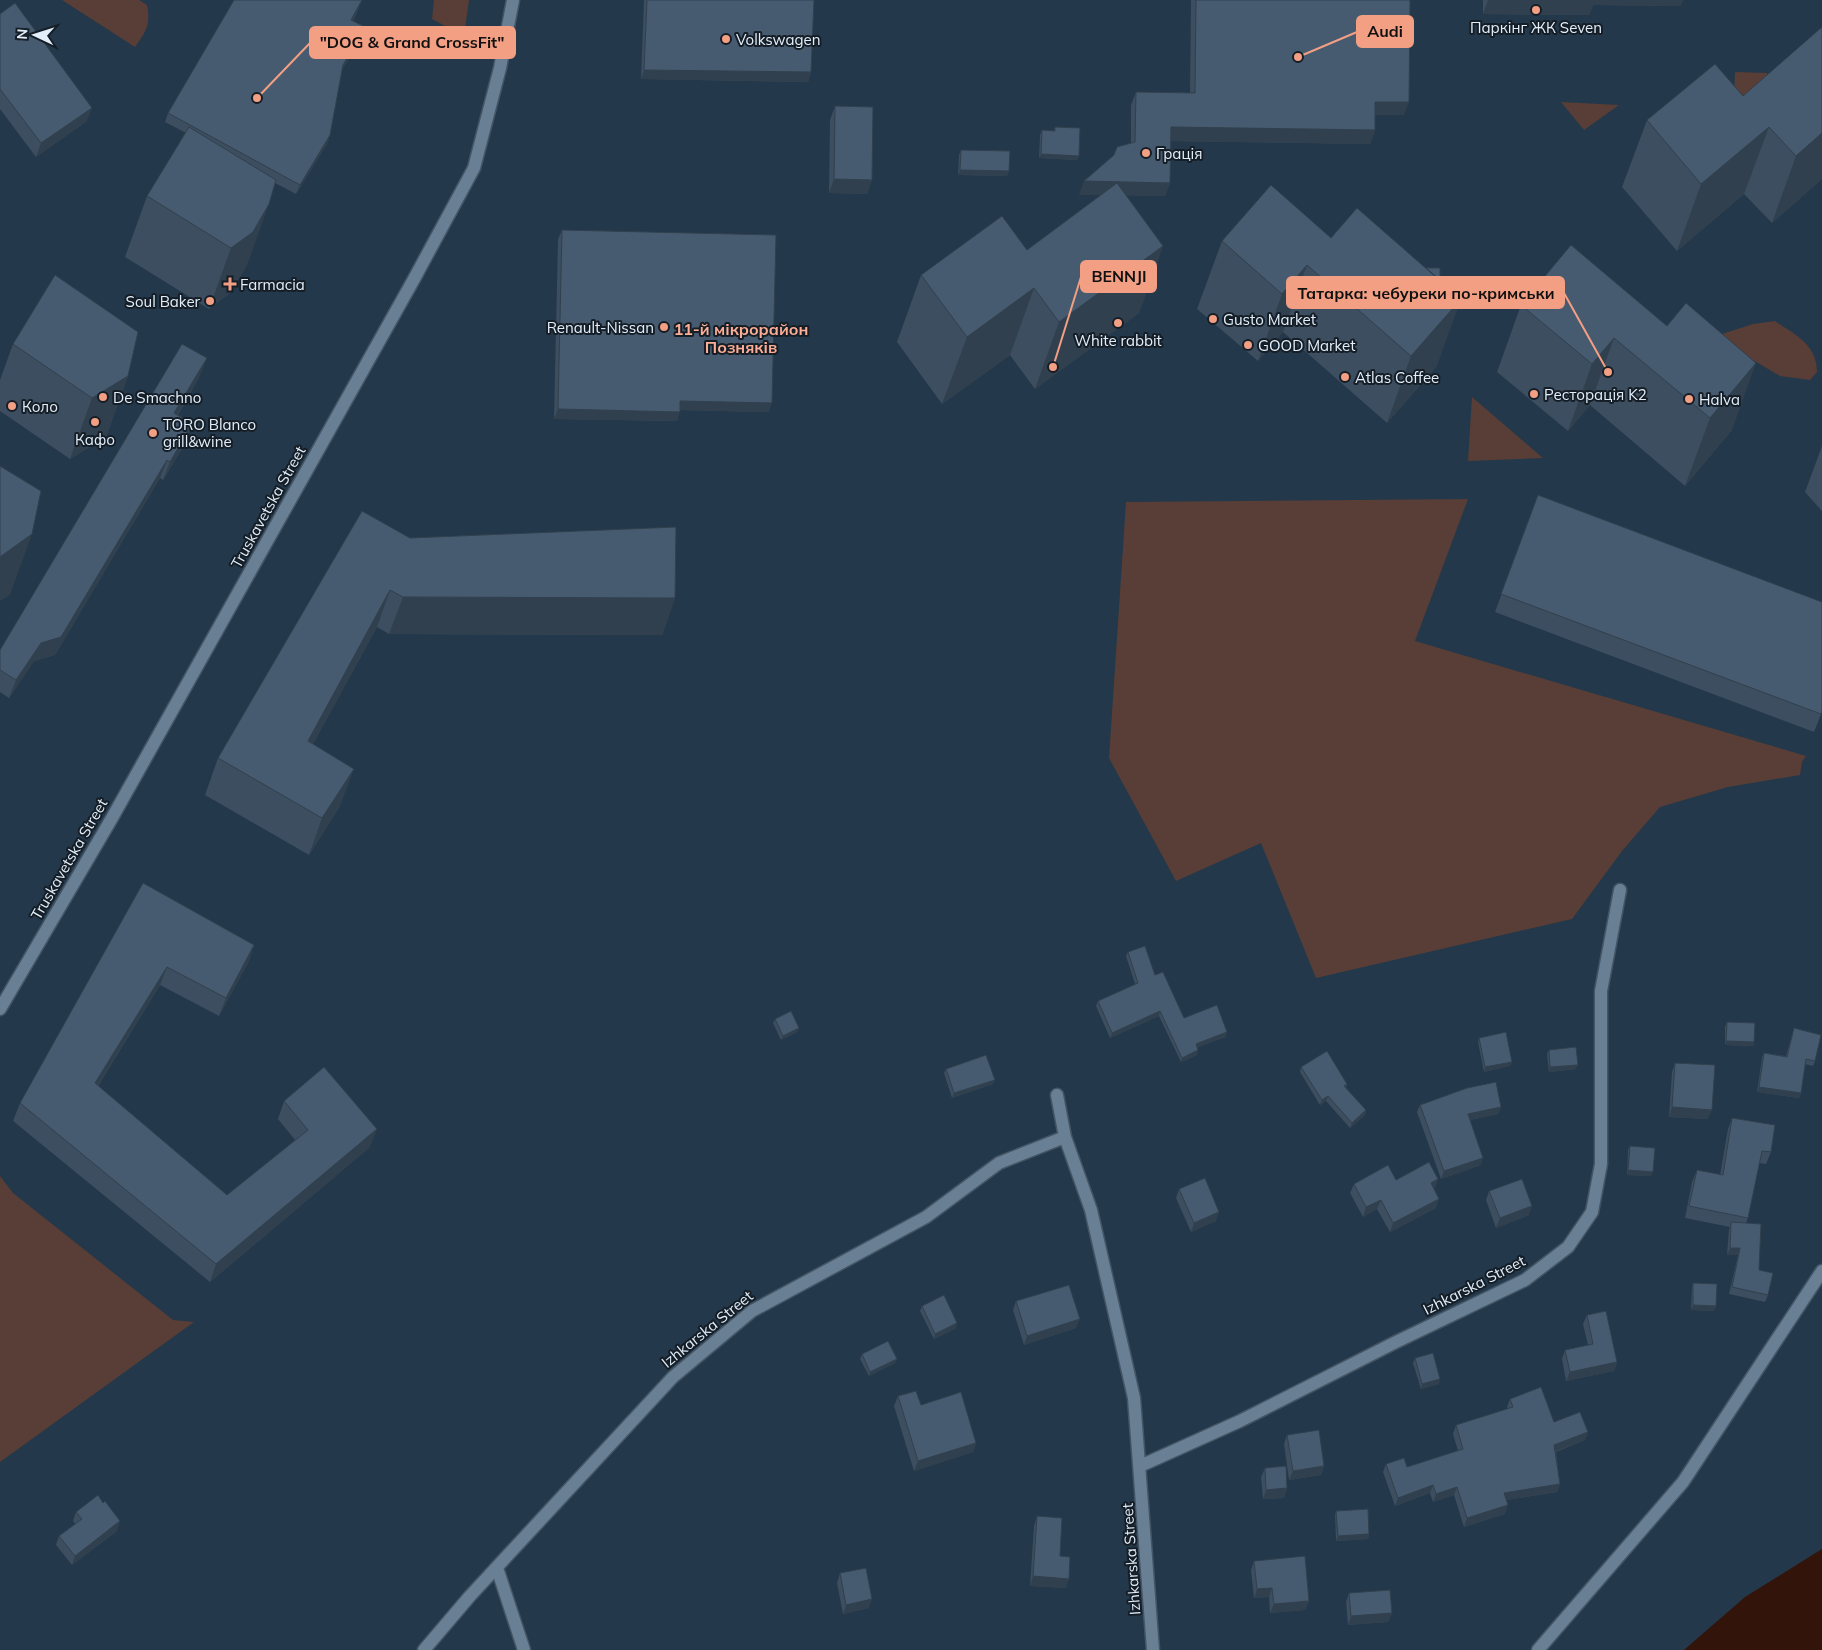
<svg xmlns="http://www.w3.org/2000/svg" width="1822" height="1650" font-family="Mulish,sans-serif">
  <style>
    .green { fill: #583e36 }
    .water { fill: #33140a }
    .lines { fill: none; stroke-linecap: round; stroke-linejoin: round }
    .minor-casing { stroke: #435565; stroke-width: 15 }
    .minor { stroke: #687f94; stroke-width: 12 }
    .wall { fill: #3c4e5f }
    .shaded-wall { fill: #31404e }
    .building { fill: #465b6f; stroke: #31404e }
    .poi-dot { fill: #f39f84; stroke: #151e27; stroke-width: 2 }
    .labels { text-anchor: middle; dominant-baseline: central; stroke-width: 4; stroke-linejoin: round; paint-order: stroke }
    .poi-label { font-size: 15px; fill: #e2effb; stroke: #151e27; text-anchor: start }
    .street-label { font-size: 15px; fill: #e2effb; stroke: #151e27 }
    .neighbourhood-label { font-size: 16px; font-weight: bold; fill: #fdae95; stroke: #151e27 }
    .leader { fill: none; stroke: #f39f84; stroke-width: 2 }
    .callout-dot { fill: #f39f84; stroke: #151e27; stroke-width: 2 }
    .callout { fill: #f39f84; stroke: #f39f84; stroke-width: 2 }
    .callout-label { font-size: 16px; text-anchor: middle; font-weight: bold; fill: #111 }
  </style>
  <rect width="100%" height="100%" fill="#23384a"/>
  <path class="green" d="M62,0H139L147,5C151,25 146,31 135,47Z
    M434,0H469L464,36L432,19Z
    M1735,72L1767,73V86L1751,99L1734,98Z
    M1561,102L1619,105L1584,130Z
    M1775,321C1795,335 1817,344 1817,372L1810,380L1780,376L1719,340V335L1753,324Z
    M1472,397L1543,458L1468,461Z
    M1468,499L1415,641L1806,756L1802,762L1800,775L1728,787L1660,807L1622,851L1572,919L1316,978L1261,843L1176,881L1109,758L1126,502Z
    M0,1176L13,1193L173,1320L194,1322L0,1462Z"/>
  <path class="water" d="M1822,1549V1650H1684L1745,1597Z"/>
  <g class="lines">
    <defs>
      <path id="minor" d="M0,1009L112,818L414,279L474,168L500,68L513,0
        M1057,1095L1065,1137L1091,1210L1134,1398L1153,1650
        M1140,1466L1240,1421L1396,1342L1525,1280L1568,1247L1592,1212L1601,1164V991L1620,890
        M497,1568L524,1650
        M424,1650L470,1596L673,1377L752,1311L926,1217L999,1163L1065,1137
        M1538,1650L1683,1482L1822,1271"/>
    </defs>
    <use href="#minor" class="minor-casing"/>
    <use href="#minor" class="minor"/>
  </g>
  <path class="wall" d="M644,0H814L811,72L808,82L641,79Z
    M1191,0H1410L1404,115H1375V130L1370,144L1170,141V183L1165,196L1126,195L1163,246L1139,313L1035,389L1010,355L942,404L897,342L921,275L1027,250L1101,195H1079L1113,156L1117,147L1131,143V105L1136,92L1190,93Z
    M1483,0H1683L1680,6L1593,5L1589,15L1483,14Z
    M359,8L353,21L365,27L362,36L342,70L330,135L327,144L296,194L275,183L247,265L231,292L209,309L125,257L147,196L186,133L165,122L168,113Z
    M0,14L87,121L36,157L0,109Z
    M1743,96L1822,179L1772,223L1744,194L1677,251L1622,187L1647,120Z
    M835,106L872,180L867,194L829,193L830,120Z
    M1055,127L1079,156L1077,160L1039,158L1040,135L1042,130L1054,131Z
    M961,150L1009,171L1007,176L958,175L959,155Z
    M1271,185L1437,366L1387,423L1283,332L1258,361L1197,309L1222,241Z
    M562,230L769,412L680,410L677,421L554,419L558,239Z
    M1571,245L1732,430L1685,486L1590,405L1568,431L1497,372L1521,305Z
    M13,344L128,376L106,437L70,459L0,411V380Z
    M200,376L178,415L192,424L186,442L163,480L160,478L55,655L34,661L9,698L0,692V650Z
    M1822,446V511L1805,492Z
    M1538,495L1822,712L1814,732L1495,612Z
    M410,538L675,598L662,635L389,634L377,627L313,744L340,806L309,855L205,795L218,758Z
    M143,883L254,945L248,963L219,1016L160,985L98,1086L227,1195L295,1140L278,1119L284,1101L370,1147L210,1282L13,1121L20,1103Z
    M1128,952L1155,975L1184,1018L1226,1037L1197,1047L1198,1050L1197,1055L1181,1062L1159,1016L1110,1038L1096,1006L1098,1001L1135,984L1126,956Z
    M775,1019L799,1028L797,1032L781,1040L773,1023Z
    M1727,1022L1754,1042L1753,1046L1725,1045V1027Z
    M1794,1028L1815,1061L1813,1066L1805,1064L1801,1093L1799,1098L1757,1092L1762,1058L1764,1053L1786,1056Z
    M1479,1038L1512,1062L1510,1066L1484,1072L1478,1042Z
    M1549,1050L1576,1069L1549,1072L1547,1054Z
    M1675,1063L1708,1119L1669,1117L1672,1072Z
    M1301,1067L1347,1084L1346,1088L1366,1110L1365,1115L1350,1128L1326,1101L1320,1105L1300,1072Z
    M946,1069L993,1084L952,1098L944,1073Z
    M1420,1105L1501,1107L1498,1114L1470,1120L1481,1165L1441,1179L1417,1112Z
    M1732,1118L1771,1152L1766,1164L1759,1163L1748,1218L1746,1223L1759,1270L1768,1295L1765,1302L1729,1294L1738,1255H1727L1729,1229L1730,1227L1685,1218L1692,1182L1697,1170L1720,1175L1728,1129Z
    M1630,1146L1651,1176L1627,1175L1628,1150Z
    M1396,1180L1435,1188L1434,1189L1436,1208L1390,1232L1377,1209L1363,1217L1350,1193L1354,1184Z
    M1179,1189L1216,1221L1191,1232L1176,1198Z
    M1489,1191L1529,1215L1496,1228L1486,1200Z
    M1693,1283L1716,1306L1714,1311L1691,1310L1692,1287Z
    M1016,1301L1076,1328L1024,1345L1013,1310Z
    M922,1306L956,1328L934,1339L920,1311Z
    M1587,1315L1617,1362L1614,1371L1566,1381L1562,1359L1565,1350L1588,1345L1583,1324Z
    M862,1354L897,1359L895,1363L869,1376L860,1359Z
    M1415,1358L1439,1384L1421,1389L1413,1363Z
    M898,1396L921,1405L976,1443L973,1452L914,1471L894,1406Z
    M1510,1399L1554,1422L1588,1432L1585,1440L1556,1452L1560,1484L1557,1492L1507,1500L1505,1514L1464,1527L1454,1495L1433,1502L1430,1493L1395,1506L1383,1472L1386,1464L1407,1467L1458,1451L1453,1434L1456,1425L1508,1409L1507,1407Z
    M1287,1435L1324,1466L1321,1475L1289,1480L1284,1444Z
    M1265,1468L1287,1488L1284,1498L1263,1499L1261,1477Z
    M1336,1511L1369,1534L1368,1539L1336,1541L1335,1515Z
    M76,1512L117,1531L72,1565L56,1545L59,1536L75,1524L73,1521Z
    M1037,1516L1060,1556L1066,1588L1030,1586L1034,1526Z
    M1254,1561L1309,1601L1305,1610L1270,1613L1269,1597L1254,1598L1251,1570Z
    M840,1573L869,1608L843,1614L837,1583Z
    M1349,1593L1392,1613L1388,1622L1348,1625L1346,1602Z"/>
  <path class="shaded-wall" d="M362,0L359,8L348,29L351,20Z
    M1488,0H1683L1680,6L1593,5L1589,15L1483,14Z
    M365,27L362,36L340,74L343,65Z
    M644,70L811,72L808,82L641,79Z
    M1375,102H1409L1404,115H1370Z
    M92,108L87,121L36,157L41,143Z
    M1171,127L1375,130L1370,144L1166,141Z
    M1769,127L1744,194L1677,251L1701,184Z
    M1822,133V179L1772,223L1796,156Z
    M330,135L327,144L296,194L300,185Z
    M1041,154L1079,156L1077,160L1039,158Z
    M960,170L1009,171L1007,176L958,175Z
    M834,179L872,180L867,194L829,193Z
    M1084,181L1170,183L1165,196L1079,195Z
    M269,204L247,265L231,292L209,309L231,248Z
    M1163,246L1139,313L1035,389L1059,322Z
    M1307,265L1283,332L1258,361L1282,294Z
    M1034,288L1010,355L942,404L967,337Z
    M1461,299L1437,366L1387,423L1411,356Z
    M1614,338L1590,405L1568,431L1592,364Z
    M207,358L200,376L168,431L174,413Z
    M1756,363L1732,430L1685,486L1710,418Z
    M128,376L106,437L70,459L92,398Z
    M680,401L772,403L769,412L677,410Z
    M558,409L680,412L677,421L554,419Z
    M192,424L186,442L163,480L170,462Z
    M167,460L160,478L55,655L34,661L9,698L16,680Z
    M32,534L10,595L0,601V557Z
    M390,590L377,627L294,779L308,741Z
    M403,597L675,598L662,635L389,634Z
    M354,769L340,806L309,855L322,818Z
    M254,945L248,963L219,1016L226,998Z
    M167,967L160,985L88,1101L95,1083Z
    M1160,1011L1159,1016L1110,1038L1112,1033Z
    M799,1028L797,1032L781,1040L783,1036Z
    M1227,1032L1226,1037L1194,1049L1196,1044Z
    M1726,1041L1754,1042L1753,1046L1725,1045Z
    M1198,1050L1197,1055L1181,1062L1182,1058Z
    M1512,1062L1510,1066L1484,1072L1485,1067Z
    M1578,1065L1576,1069L1549,1072L1550,1067Z
    M995,1080L993,1084L952,1098L954,1093Z
    M1759,1087L1801,1093L1799,1098L1757,1092Z
    M1328,1096L1326,1101L1320,1105L1322,1100Z
    M1501,1107L1498,1114L1465,1121L1468,1114Z
    M1672,1107L1712,1110L1708,1119L1669,1117Z
    M1366,1110L1365,1115L1350,1128L1352,1123Z
    M377,1129L370,1147L210,1282L216,1264Z
    M1483,1158L1481,1165L1441,1179L1444,1171Z
    M1628,1170L1653,1172L1651,1176L1627,1175Z
    M1438,1179L1435,1188L1427,1193L1431,1183Z
    M1439,1199L1436,1208L1390,1232L1393,1223Z
    M1381,1200L1377,1209L1363,1217L1366,1207Z
    M1532,1206L1529,1215L1496,1228L1500,1218Z
    M1219,1212L1216,1221L1191,1232L1194,1223Z
    M1730,1248H1740L1738,1255H1727Z
    M1693,1305L1716,1306L1714,1311L1691,1310Z
    M1080,1319L1076,1328L1024,1345L1027,1336Z
    M957,1323L956,1328L934,1339L935,1334Z
    M897,1359L895,1363L869,1376L870,1372Z
    M1617,1362L1614,1371L1566,1381L1570,1372Z
    M1440,1379L1439,1384L1421,1389L1422,1384Z
    M1588,1432L1585,1440L1551,1453L1554,1445Z
    M976,1443L973,1452L914,1471L918,1461Z
    M1324,1466L1321,1475L1289,1480L1293,1471Z
    M1560,1484L1557,1492L1501,1501L1504,1493Z
    M1433,1485L1430,1493L1395,1506L1398,1498Z
    M1457,1487L1454,1495L1433,1502L1436,1494Z
    M1287,1488L1284,1498L1263,1499L1266,1490Z
    M1508,1505L1505,1514L1464,1527L1467,1518Z
    M120,1521L117,1531L72,1565L75,1556Z
    M1369,1534L1368,1539L1336,1541L1338,1536Z
    M1033,1576L1069,1579L1066,1588L1030,1586Z
    M1272,1588L1269,1597L1254,1598L1257,1589Z
    M872,1599L869,1608L843,1614L846,1605Z
    M1309,1601L1305,1610L1270,1613L1274,1604Z
    M1392,1613L1388,1622L1348,1625L1351,1616Z"/>
  <path class="building" d="M234,0H362L351,20L365,27L343,65L330,135L300,185L168,113Z
    M647,0H814L811,72L644,70Z
    M1196,0H1410L1409,102H1375V130L1171,127L1170,183L1084,181L1114,155L1117,147L1135,142L1136,92L1195,93Z
    M15,3L92,108L41,143L0,89V14Z
    M1822,27V133L1796,156L1769,127L1701,184L1647,120L1715,64L1743,96Z
    M835,106L873,107L872,180L834,179Z
    M189,127L276,180L269,204L253,232L231,248L147,196Z
    M1055,127L1080,128L1079,156L1041,154L1042,130L1055,131Z
    M961,150L1010,151L1009,171L960,170Z
    M1117,183L1163,246L1059,322L1034,288L967,337L921,275L1002,216L1027,250Z
    M1271,185L1331,238L1357,208L1461,299L1411,356L1307,265L1282,294L1222,241Z
    M562,230L776,235L772,403L680,401V412L558,409Z
    M1571,245L1667,326L1686,303L1756,363L1710,418L1614,338L1592,364L1521,305Z
    M1426,268H1440V280Z
    M55,275L138,332L128,376L92,398L13,344Z
    M182,344L207,358L174,413L192,424L170,462L167,460L61,637L41,643L16,680L0,670V650Z
    M0,466L41,491L32,534L0,557Z
    M1538,495L1822,602V711L1821,714L1501,594Z
    M362,511L410,538L676,527L675,598L403,597L390,590L308,741L354,769L322,818L218,758Z
    M143,883L254,945L226,998L167,967L95,1083L227,1195L308,1130L284,1101L324,1067L377,1129L216,1264L20,1103Z
    M1145,946L1155,975L1163,972L1184,1018L1217,1005L1227,1032L1196,1044L1198,1050L1182,1058L1160,1011L1112,1033L1098,1001L1138,983L1128,952Z
    M791,1011L799,1028L783,1036L775,1019Z
    M1727,1022L1755,1023L1754,1042L1726,1041Z
    M1794,1028L1821,1035L1815,1061L1806,1059L1801,1093L1759,1087L1764,1053L1787,1057Z
    M1506,1032L1512,1062L1485,1067L1479,1038Z
    M1576,1047L1578,1065L1550,1067L1549,1050Z
    M1327,1051L1347,1084L1344,1086L1366,1110L1352,1123L1328,1096L1322,1100L1301,1067Z
    M986,1055L995,1080L954,1093L946,1069Z
    M1675,1063L1715,1065L1712,1110L1672,1107Z
    M1496,1082L1501,1107L1468,1114L1483,1158L1444,1171L1420,1105L1467,1088Z
    M1732,1118L1775,1125L1771,1152L1762,1151L1748,1218L1689,1206L1697,1170L1723,1175Z
    M1630,1146L1655,1148L1653,1172L1628,1170Z
    M1429,1162L1438,1179L1431,1183L1439,1199L1393,1223L1381,1200L1366,1207L1354,1184L1388,1165L1396,1180Z
    M1205,1178L1219,1212L1194,1223L1179,1189Z
    M1522,1179L1532,1206L1500,1218L1489,1191Z
    M1731,1222L1761,1224L1759,1270L1773,1273L1768,1295L1732,1287L1740,1248H1730Z
    M1693,1283L1717,1284L1716,1306L1693,1305Z
    M1069,1285L1080,1319L1027,1336L1016,1301Z
    M944,1295L957,1323L935,1334L922,1306Z
    M1606,1311L1617,1362L1570,1372L1565,1350L1593,1344L1587,1315Z
    M888,1341L897,1359L870,1372L862,1354Z
    M1433,1353L1440,1379L1422,1384L1415,1358Z
    M1541,1387L1554,1422L1580,1412L1588,1432L1554,1445L1560,1484L1504,1493L1508,1505L1467,1518L1457,1487L1436,1494L1433,1485L1398,1498L1386,1464L1404,1458L1407,1467L1463,1449L1456,1425L1513,1407L1510,1399Z
    M916,1391L921,1405L961,1392L976,1443L918,1461L898,1396Z
    M1319,1430L1324,1466L1293,1471L1287,1435Z
    M1286,1466L1287,1488L1266,1490L1265,1468Z
    M98,1495L103,1503L105,1501L120,1521L75,1556L59,1536L82,1519L76,1512Z
    M1368,1509L1369,1534L1338,1536L1336,1511Z
    M1037,1516L1062,1518L1060,1556L1070,1557L1069,1579L1033,1576Z
    M1305,1556L1309,1601L1274,1604L1272,1588L1257,1589L1254,1561Z
    M866,1568L872,1599L846,1605L840,1573Z
    M1390,1590L1392,1613L1351,1616L1349,1593Z"/>
  <g class="poi-dot">
    <circle cx="1536" cy="10" r="5"/>
    <circle cx="726" cy="39" r="5"/>
    <circle cx="1146" cy="153" r="5"/>
    <path d="M227.5 276.5h5v5h5v5h-5v5h-5v-5h-5v-5h5z"/>
    <circle cx="210" cy="301" r="5"/>
    <circle cx="1213" cy="319" r="5"/>
    <circle cx="1118" cy="323" r="5"/>
    <circle cx="664" cy="327" r="5"/>
    <circle cx="1248" cy="345" r="5"/>
    <circle cx="1345" cy="377" r="5"/>
    <circle cx="1534" cy="394" r="5"/>
    <circle cx="103" cy="397" r="5"/>
    <circle cx="1689" cy="399" r="5"/>
    <circle cx="12" cy="406" r="5"/>
    <circle cx="95" cy="422" r="5"/>
    <circle cx="153" cy="433" r="5"/>
  </g>
  <g class="labels">
    <g class="poi-label">
      <text x="1536" y="27" text-anchor="middle">Паркінг ЖК Seven</text>
      <text x="736" y="39">Volkswagen</text>
      <text x="1156" y="153">Грація</text>
      <text x="240" y="284">Farmacia</text>
      <text x="200" y="301" text-anchor="end">Soul Baker</text>
      <text x="1223" y="319">Gusto Market</text>
      <text x="654" y="327" text-anchor="end">Renault-Nissan</text>
      <text x="1118" y="340" text-anchor="middle">White rabbit</text>
      <text x="1258" y="345">GOOD Market</text>
      <text x="1355" y="377">Atlas Coffee</text>
      <text x="1544" y="394">Ресторація K2</text>
      <text x="113" y="397">De Smachno</text>
      <text x="1699" y="399">Halva</text>
      <text x="22" y="406">Коло</text>
      <text x="163" y="424">TORO Blanco<tspan x="163" dy="17">grill&amp;wine</tspan></text>
      <text x="95" y="439" text-anchor="middle">Кафо</text>
    </g>
    <g class="street-label">
      <text transform="translate(268 507) rotate(-61)">Truskavetska Street</text>
      <text transform="translate(69 859) rotate(-60)">Truskavetska Street</text>
      <text transform="translate(1474 1285) rotate(-27)">Izhkarska Street</text>
      <text transform="translate(707 1329) rotate(-39)">Izhkarska Street</text>
      <text transform="translate(1131 1559) rotate(-94)">Izhkarska Street</text>
    </g>
    <g class="neighbourhood-label">
      <text x="741" y="329">11-й мікрорайон<tspan x="741" dy="18">Позняків</tspan></text>
    </g>
  </g>
  <path class="leader" d="M1298 57L1357 32M257 98L310 43M1053 367L1081 277M1608 372L1564 293"/>
  <g class="callout-dot">
    <circle cx="1298" cy="57" r="5"/>
    <circle cx="257" cy="98" r="5"/>
    <circle cx="1053" cy="367" r="5"/>
    <circle cx="1608" cy="372" r="5"/>
  </g>
  <g class="callout">
    <rect x="1357" y="16" width="56" height="31" rx="5"/>
    <rect x="310" y="27" width="205" height="31" rx="5"/>
    <rect x="1081" y="261" width="75" height="31" rx="5"/>
    <rect x="1287" y="277" width="277" height="31" rx="5"/>
  </g>
  <g class="callout-label">
    <text x="1385" y="37">Audi</text>
    <text x="412" y="48">"DOG &amp; Grand CrossFit"</text>
    <text x="1119" y="282">BENNJI</text>
    <text x="1426" y="299">Татарка: чебуреки по-кримськи</text>
  </g>
  <g transform="translate(35 35) rotate(274)" stroke="#151e27" stroke-width="4" paint-order="stroke">
  <path d="M0-4L9 19L0 12L-9 19Z" fill="#e2effb"/>
  <text y="-8" font-size="14" font-weight="bold" text-anchor="middle" fill="#e2effb">N</text>
  </g>
</svg>
